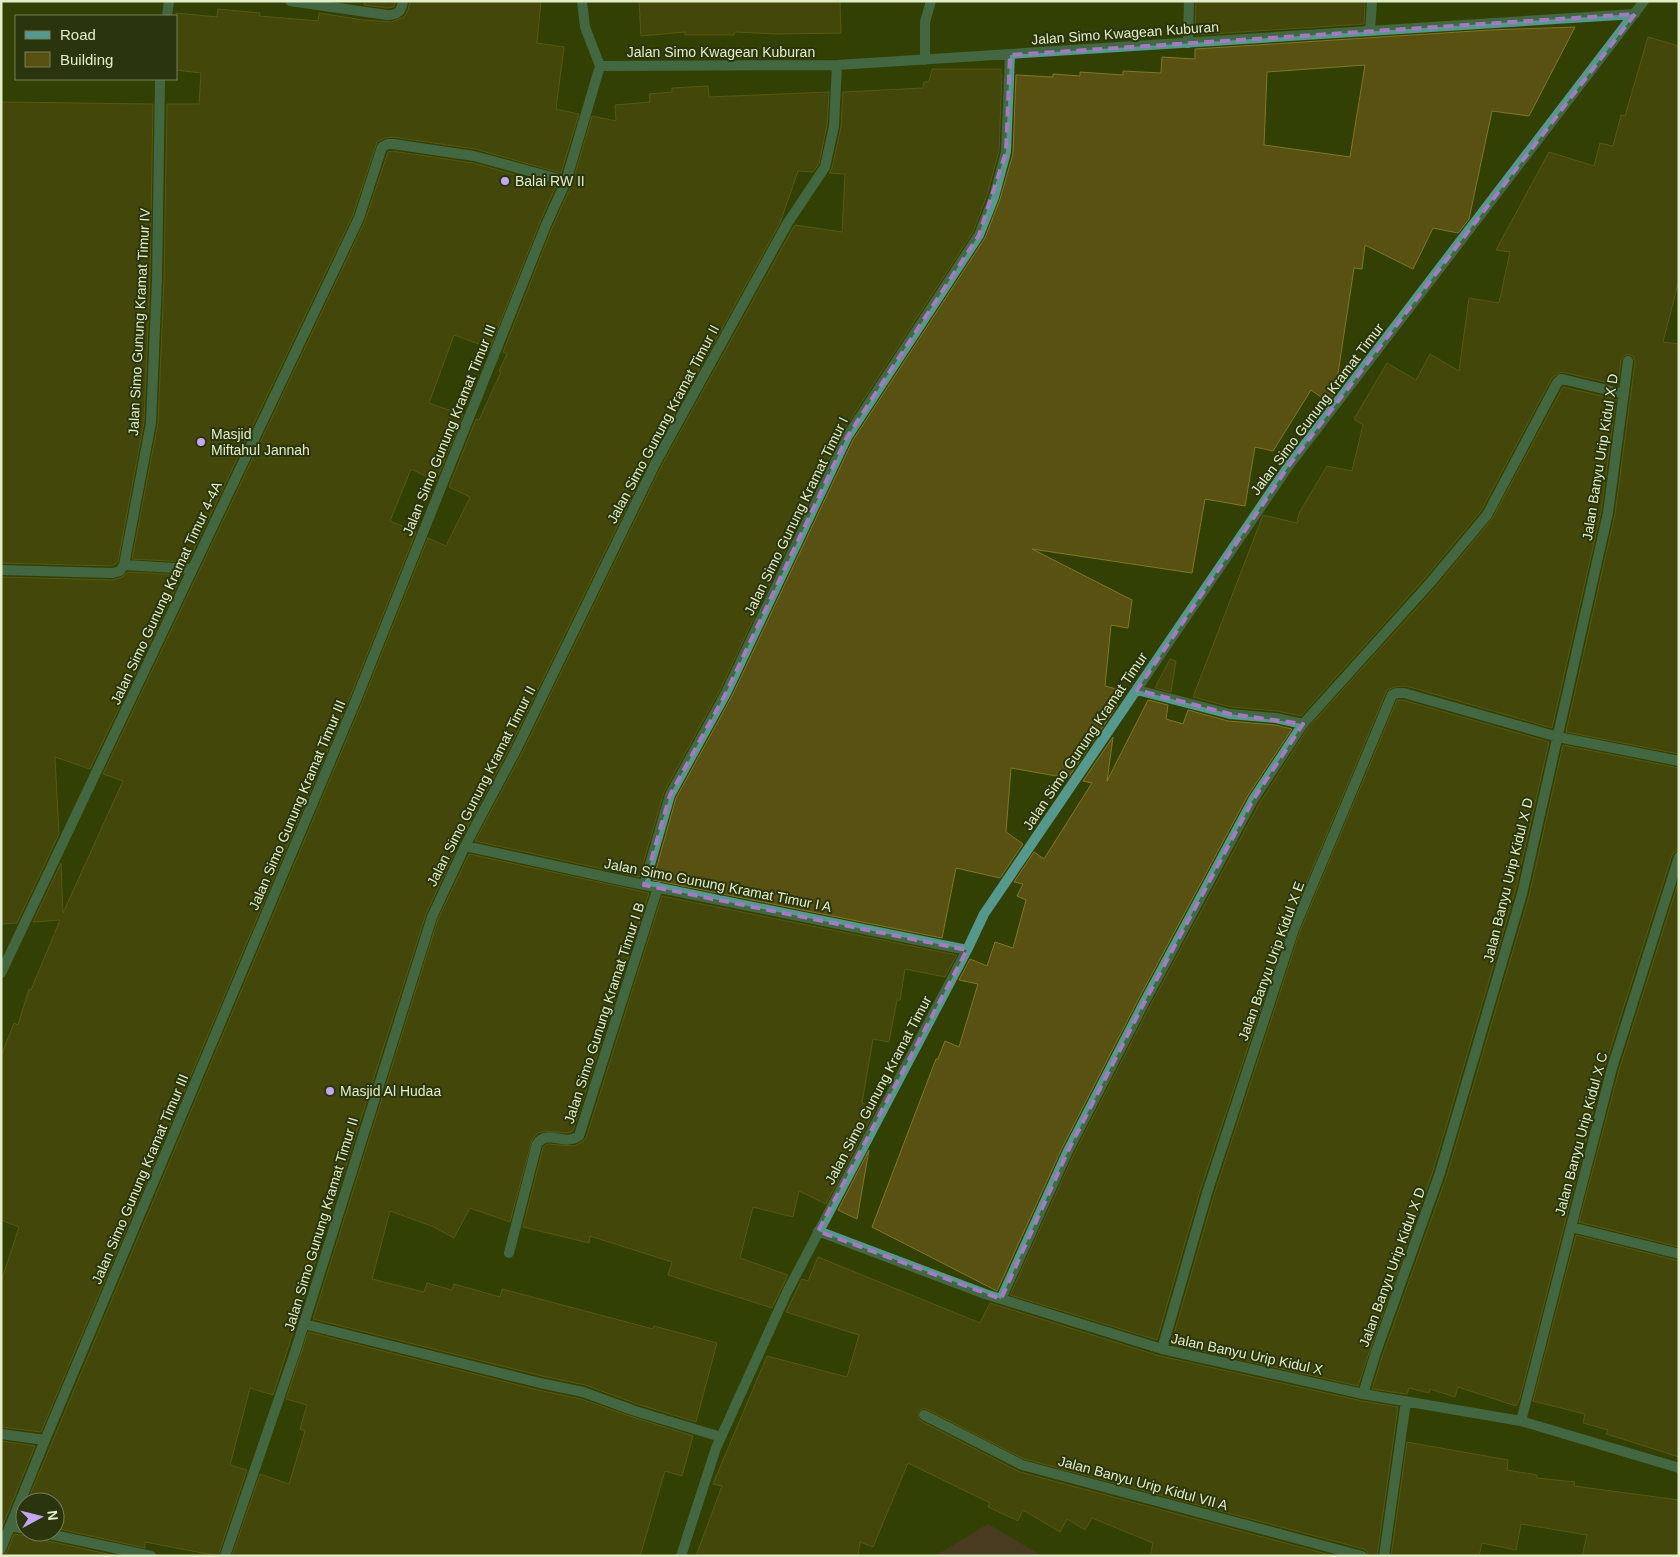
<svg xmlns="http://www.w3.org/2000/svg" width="1680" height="1557" font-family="Arial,sans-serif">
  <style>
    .green { fill: #623542 }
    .building { fill: #595112; stroke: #817726; fill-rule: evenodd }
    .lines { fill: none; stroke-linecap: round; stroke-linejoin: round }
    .service { stroke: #55988d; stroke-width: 10 }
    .minor { stroke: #55988d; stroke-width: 10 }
    .marked { fill: none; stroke: #a47ac3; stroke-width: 4; stroke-dasharray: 10 6; stroke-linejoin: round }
    .poi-dot { fill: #c4a7f1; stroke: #2a340d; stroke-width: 2 }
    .labels { text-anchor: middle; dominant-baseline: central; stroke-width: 4; stroke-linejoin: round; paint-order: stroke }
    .street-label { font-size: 14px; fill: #e2eec9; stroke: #2a340d }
    .poi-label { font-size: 14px; fill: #e2eec9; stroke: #2a340d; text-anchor: start }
  </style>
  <rect width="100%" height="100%" fill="#334004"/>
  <path class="green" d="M988,1524L1041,1555L1042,1556H935Z"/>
  <path class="building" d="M365,1H396L394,7L387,8L364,5Z
    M410,1H541L537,43L564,47L556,109L579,114L561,173L475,149L393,137L385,138L377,142L353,215L188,562L132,559L158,423L164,280L167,104H199L201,73L176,70V13L217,17L218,9L260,13L259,16L318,21L319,13L363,20L391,22L404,17L408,10Z
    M639,1H840L841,33L777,34L735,32L734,35H685V32L641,36Z
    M1196,1H1365L1364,24L1195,35Z
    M1575,27L1529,116L1492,111L1469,219L1458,233L1433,228L1413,269L1365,245L1362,269L1354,268L1335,393L1328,402L1311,390L1273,451L1255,447L1245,506L1205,499L1192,573L1032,549L1132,600L1128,628L1111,625L1105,686L1120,690L1117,706L1068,778L1011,768L1006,832L1023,844L1000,878L956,868L942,938L653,880L676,798L732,696L853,440L985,238L1000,199L1013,154L1016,75L1053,77V74L1080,76V72L1123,75V71L1161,73L1162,57L1195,59V49L1490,30ZM1365,65L1350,157L1264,145L1267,72Z
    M1648,37L1679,46V280L1663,342L1679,344V754L1566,732L1615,514L1635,362L1633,356L1628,354L1625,355L1621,360L1618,385L1562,372L1559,373L1552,378L1481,511L1425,578L1301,716L1277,711L1231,707L1193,697L1263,515L1297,523L1299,513L1327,466L1352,471L1363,425L1354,419L1387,363L1416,380L1430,354L1459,371L1469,298L1499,303L1510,252L1496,250L1549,152L1594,166L1600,143L1613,146L1621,115L1625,116Z
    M932,69H1001V75H1002L999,151L987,195L973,232L841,434L720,690L664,792L639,877L475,841L521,755L662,465L793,228L795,225L842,232L845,174L829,173L832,168L841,127L843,92L923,88L924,82H929Z
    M708,86L709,97L829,92L827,125L819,164L813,172L798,171L780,223L650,459L509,749L459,843L426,914L273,1395L250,1388L230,1465L247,1470L218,1556L145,1542V1548L55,1528V1502H27L362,703L428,538L446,546L470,497L449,487L476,419L479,420L501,372L499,371L507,354L503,352L552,228L572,184L592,116L616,121L615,105L650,102L649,94L672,92V88Z
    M1,102L153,104L150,280L144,422L118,562L112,566L1,563Z
    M392,151L473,163L556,186L540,222L490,348L454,335L429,403L463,415L436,481L411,469L390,521L416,532L350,697L41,1432L1,1427V1282L19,1227L1,1220V1056L14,1023L18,1025L29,989L31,990L60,920L33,922L61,863L63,913L123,781L103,774L365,221L388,152Z
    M1563,387L1616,399L1601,512L1552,728L1406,686L1395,687L1387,690L1288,927L1200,1191L1157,1340L1010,1295L1074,1154L1150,1006L1259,804L1308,728L1435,588L1492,519Z
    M128,572L182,575L90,769L55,757L59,834L17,923L1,924V577L113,580L122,577Z
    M1170,659L1176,661L1171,692L1155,688Z
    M1148,700L1168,705L1166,719L1183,724L1188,710L1228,721L1275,725L1292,729L1247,797L1138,1000L1062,1148L997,1291L872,1227L936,1059H938L945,1041L959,1047L978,984L959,980L970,959L987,966L995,942L1013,948L1026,900L1017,896L1023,884L1014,882L1034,852L1044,859L1092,783L1083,781L1113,737L1107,781Z
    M1397,700H1403L1549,742L1515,892L1433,1171L1370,1350L1358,1386L1171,1344L1214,1195L1300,931Z
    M1563,745L1679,768V850L1675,852L1672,855L1605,1066L1520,1398L1516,1406L1458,1387L1455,1397L1430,1389L1429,1393L1409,1388L1407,1394H1406L1372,1389L1383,1354L1447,1175L1529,896Z
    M469,854L649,893L573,1131L567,1133L545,1131L538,1133L532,1140L510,1222L470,1208L454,1238L434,1227L390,1211L372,1279L424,1292L427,1283L452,1290L454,1284L500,1297L502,1289L653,1329L654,1326L717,1343L696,1422L637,1404L585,1385L542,1376L313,1319L438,919Z
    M1679,880V1247L1579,1222L1619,1070Z
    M662,896L957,955L945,977L905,969L900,1000H897L889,1042L873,1039L862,1103L876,1108L826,1204L799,1191L793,1217L753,1207L740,1258L788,1275L772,1308L668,1275L672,1262L590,1236L589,1243L523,1227L543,1147L547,1144L574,1146L582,1142L586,1138Z
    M869,1150L857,1219L838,1210Z
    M1576,1235L1679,1261V1457L1613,1436L1606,1434L1608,1430L1583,1423L1585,1414L1533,1401Z
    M818,1257L980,1323L990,1303L1160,1356L1362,1401L1398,1407L1377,1556H1369L1367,1552L1364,1549L1024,1459L924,1408L918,1412V1418L921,1421L1020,1472L1334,1556H1150L1153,1543L1092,1518L1085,1530L1067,1519L1060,1532L1023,1510L1018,1521L988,1507L990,1503L908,1463L873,1547L860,1542L858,1556H696L722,1486L713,1484L767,1356L847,1377L859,1335L786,1312L802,1279L808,1281Z
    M308,1332L538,1390L581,1399L633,1417L693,1436L682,1476L665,1471L640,1556H232L260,1474L289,1484L305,1431L300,1429L307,1405L286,1399Z
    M1,1441L35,1446L1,1530Z
    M1407,1442L1508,1460L1507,1470L1537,1475V1478L1575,1482L1574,1486L1679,1500V1556H1582L1587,1535L1521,1524L1516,1550L1482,1543L1479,1556H1391Z
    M31,1532H33L35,1537L39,1539L117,1556H2L7,1552L14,1534L27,1536Z"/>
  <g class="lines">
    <path class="service" d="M1188,43L1189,1"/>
    <path class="minor" d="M290,1L387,15C398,15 401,12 403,1
      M582,1L585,27L600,66
      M167,16L169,1
      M1370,31L1372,1
      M925,60V22L931,1
      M600,66L837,65L1635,14
      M124,565L192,569
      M1,570L113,573L120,571L124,565L151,423L157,280L160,79
      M1303,724L1430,583L1487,515L1557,383L1561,379L1566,380L1624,394
      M465,846L620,880L967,950
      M644,885L670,795L726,693L847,437L979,235L994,197L1006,152L1010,55
      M1,973L359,218L382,147L388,144H393L474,156L566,181
      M1571,1227L1679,1254
      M818,1231L985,1294L1162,1349L1363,1394L1521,1421L1679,1468
      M509,1253L537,1144C548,1128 563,1147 579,1136L658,887
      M1001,1299L1068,1151L1144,1003L1253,800L1303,724L1276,718L1230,714L1137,690
      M304,1324L540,1383L583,1392L635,1411L721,1437
      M1162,1349L1207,1193L1294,929L1392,695L1397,693H1404L1558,737L1679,761
      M1363,1394L1376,1352L1440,1173L1522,894L1608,513L1628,361
      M924,1415L1022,1465L1362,1556
      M1521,1421L1612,1068L1679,857
      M1,1434L45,1440
      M10,1526L25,1529
      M40,1532L151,1556
      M1,1549L45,1440L356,700L546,225L566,181L600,66
      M225,1556L295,1352L432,917L465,846L515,752L656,462L787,224L825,167L834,126L837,65
      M681,1556L716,1448L787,1292L967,950L984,914L1290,464L1644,1
      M1384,1556L1406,1401"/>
  </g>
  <path d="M0 0H1680V1557H0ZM1635,14L1290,464L1137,690L1230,714L1303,724L1253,800L1144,1003L1068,1151L1001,1299L818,1231L967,950L644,885L670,795L726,693L847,437L979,235L1006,152L1010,55Z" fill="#334004" fill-opacity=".55" fill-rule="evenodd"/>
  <path class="marked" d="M1635,14L1290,464L1137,690L1230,714L1303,724L1253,800L1144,1003L1068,1151L1001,1299L818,1231L967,950L644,885L670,795L726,693L847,437L979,235L1006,152L1010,55Z"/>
  <g class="poi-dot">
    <circle cx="505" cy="181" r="5"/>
    <circle cx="201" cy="442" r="5"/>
    <circle cx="330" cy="1091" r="5"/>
  </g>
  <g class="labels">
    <g class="street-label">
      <text transform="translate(1125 33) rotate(-4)">Jalan Simo Kwagean Kuburan</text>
      <text x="721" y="52">Jalan Simo Kwagean Kuburan</text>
      <text transform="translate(139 322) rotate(-87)">Jalan Simo Gunung Kramat Timur IV</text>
      <text transform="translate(1317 409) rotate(-53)">Jalan Simo Gunung Kramat Timur</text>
      <text transform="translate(663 424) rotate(-62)">Jalan Simo Gunung Kramat Timur II</text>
      <text transform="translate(449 430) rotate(-68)">Jalan Simo Gunung Kramat Timur III</text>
      <text transform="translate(1600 457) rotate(-81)">Jalan Banyu Urip Kidul X D</text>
      <text transform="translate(796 516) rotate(-64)">Jalan Simo Gunung Kramat Timur I</text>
      <text transform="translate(166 593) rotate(-65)">Jalan Simo Gunung Kramat Timur 4-4A</text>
      <text transform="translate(1085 741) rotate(-56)">Jalan Simo Gunung Kramat Timur</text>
      <text transform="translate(481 786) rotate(-63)">Jalan Simo Gunung Kramat Timur II</text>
      <text transform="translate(297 805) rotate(-67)">Jalan Simo Gunung Kramat Timur III</text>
      <text transform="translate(1508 880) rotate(-76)">Jalan Banyu Urip Kidul X D</text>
      <text transform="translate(718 885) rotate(11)">Jalan Simo Gunung Kramat Timur I A</text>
      <text transform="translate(1271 961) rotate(-70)">Jalan Banyu Urip Kidul X E</text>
      <text transform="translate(604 1013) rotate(-72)">Jalan Simo Gunung Kramat Timur I B</text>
      <text transform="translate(878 1090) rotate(-62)">Jalan Simo Gunung Kramat Timur</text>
      <text transform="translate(1581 1134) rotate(-75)">Jalan Banyu Urip Kidul X C</text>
      <text transform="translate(140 1179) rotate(-67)">Jalan Simo Gunung Kramat Timur III</text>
      <text transform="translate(321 1224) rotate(-73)">Jalan Simo Gunung Kramat Timur II</text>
      <text transform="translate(1392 1267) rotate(-70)">Jalan Banyu Urip Kidul X D</text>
      <text transform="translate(1247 1354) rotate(12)">Jalan Banyu Urip Kidul X</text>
      <text transform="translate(1143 1483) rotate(15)">Jalan Banyu Urip Kidul VII A</text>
    </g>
    <g class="poi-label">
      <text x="515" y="181">Balai RW II</text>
      <text x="211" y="434">Masjid<tspan x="211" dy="16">Miftahul Jannah</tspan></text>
      <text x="340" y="1091">Masjid Al Hudaa</text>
    </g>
  </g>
  <rect width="1680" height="1557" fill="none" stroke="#e2eec9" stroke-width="5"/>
  <rect x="15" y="15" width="162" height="65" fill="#2a340d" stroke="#747e58"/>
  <rect x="25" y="31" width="25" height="8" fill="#55988d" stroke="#747e58"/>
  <text x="60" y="40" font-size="15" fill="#e2eec9">Road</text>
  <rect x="25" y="52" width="25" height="15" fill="#595112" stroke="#747e58"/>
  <text x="60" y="65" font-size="15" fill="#e2eec9">Building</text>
  <g transform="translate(40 1517) rotate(83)"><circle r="24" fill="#2a340d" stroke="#747e58"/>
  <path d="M0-4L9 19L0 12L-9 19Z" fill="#c4a7f1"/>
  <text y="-8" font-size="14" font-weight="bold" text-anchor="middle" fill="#e2eec9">N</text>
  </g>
</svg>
